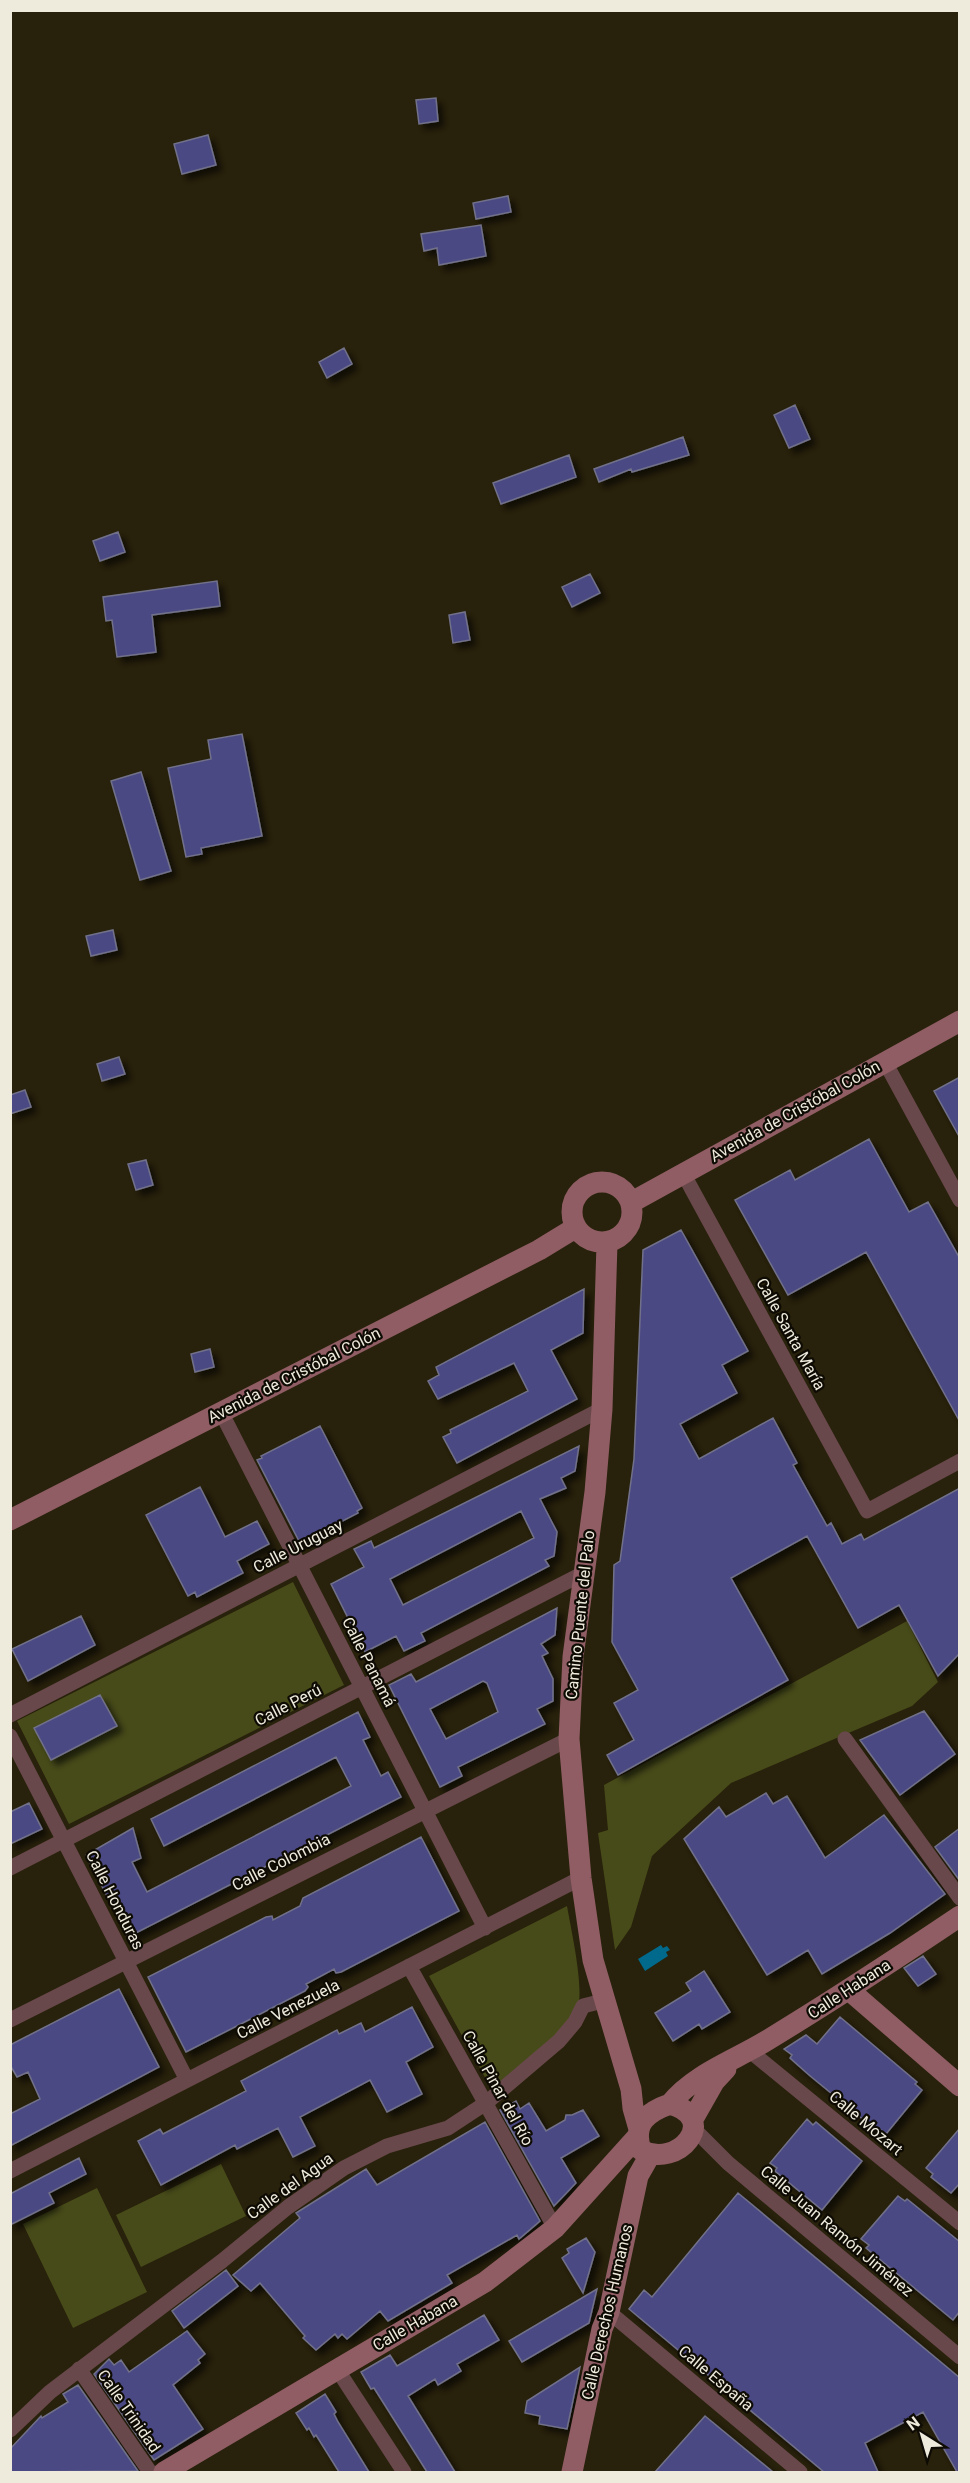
<svg xmlns="http://www.w3.org/2000/svg" width="970" height="2483" font-family="Roboto,sans-serif">
  <style>
    .green { fill: #474b19 }
    .water { fill: #01698b }
    .building { fill: #4b4984; stroke: #71718a; stroke-width: 1.5; fill-rule: evenodd; filter: url(#shadow) }
    .lines { fill: none; stroke-linecap: round; stroke-linejoin: round }
    .street { stroke: #68484b; stroke-width: 15 }
    .secondary { stroke: #8f5d63; stroke-width: 21 }
    .labels { text-anchor: middle; dominant-baseline: central; stroke-width: 4.5; stroke-linejoin: round; paint-order: stroke }
    .street-label { font-size: 16px; fill: #eeeadc; stroke: #0e0b04 }
  </style>
  <defs>
    <filter id="shadow"><feDropShadow dx="5.5" dy="5.5" stdDeviation="3" flood-color="#0009"/></filter>
  </defs>
  <rect width="100%" height="100%" fill="#28210b"/>
  <path class="green" d="M293,1582L344,1685L69,1824L17,1721Z
    M907,1621L938,1682L912,1706L731,1783L652,1856L631,1927L615,1950L598,1833L608,1830L604,1785Z
    M567,1906C571,1929 584,1987 578,2007C571,2031 513,2072 492,2090L429,1976Z
    M221,2164L246,2216L141,2267L116,2215Z
    M97,2188L147,2292L73,2328L23,2224Z"/>
  <path class="water" d="M661,1945L663,1948L667,1946L670,1950L666,1952L668,1956L645,1971L638,1959Z"/>
  <path class="building" d="M436,98L438,121L419,124L416,100Z
    M208,135L216,165L182,174L174,144Z
    M508,196L511,212L476,219L473,203Z
    M481,225L486,256L439,265L437,248L424,251L421,234Z
    M344,348L352,364L327,378L319,362Z
    M795,405L810,439L789,448L774,415Z
    M683,437L689,455L632,472L631,469L599,482L594,469Z
    M569,455L576,477L501,504L493,483Z
    M118,532L125,552L100,561L93,541Z
    M590,574L600,593L572,607L562,587Z
    M217,581L220,606L152,615L156,652L117,657L112,620L106,621L103,597Z
    M465,612L470,640L453,643L449,615Z
    M242,734L262,836L201,848L202,854L186,857L168,768L211,759L208,740Z
    M141,772L171,871L140,880L111,781Z
    M113,930L117,950L91,956L86,936Z
    M119,1057L125,1074L102,1081L97,1064Z
    M960,1077V1138L934,1091Z
    M25,1090L31,1107L10,1114V1095Z
    M869,1139L909,1212L928,1202L960,1259V1422L866,1252L788,1295L735,1200L790,1170L795,1180Z
    M146,1160L153,1185L136,1190L128,1164Z
    M681,1230L748,1351L722,1365L737,1393L680,1424L699,1459L773,1418L797,1463L793,1465L827,1526L831,1523L842,1544L861,1534L864,1540L960,1488V1653L938,1676L899,1605L858,1628L807,1536L731,1578L788,1680L618,1775L607,1755L634,1740L614,1703L638,1690L612,1642L614,1565L620,1561L634,1459L643,1250Z
    M584,1289L583,1333L551,1350L577,1399L457,1463L443,1437L451,1433L450,1430L528,1391L514,1363L438,1399L428,1381L439,1375L436,1367Z
    M210,1349L214,1367L195,1372L191,1354Z
    M320,1426L362,1508L357,1511L358,1513L300,1543L257,1460L262,1458L261,1456Z
    M579,1446L575,1471L561,1478L566,1488L540,1499L557,1532L554,1556L545,1560L549,1566L421,1633L425,1641L404,1651L396,1636L365,1652L331,1584L364,1567L354,1549L371,1541L374,1548ZM521,1511L534,1538L403,1605L390,1579Z
    M200,1487L225,1537L257,1521L269,1544L237,1561L243,1573L197,1597L195,1592L188,1596L146,1515Z
    M557,1608L555,1635L541,1644L548,1653L542,1656L553,1679V1701L537,1709L545,1724L458,1767L462,1776L440,1787L389,1685L411,1674L416,1682ZM483,1681L487,1683L498,1712L446,1739L430,1709Z
    M81,1616L95,1645L28,1681L12,1649Z
    M100,1695L117,1726L51,1760L34,1728Z
    M924,1711L955,1754L900,1795L860,1740Z
    M358,1712L370,1737L363,1740L381,1776L388,1772L401,1797L128,1937L86,1855L133,1828L141,1858L132,1862L147,1892L351,1786L336,1757L164,1846L151,1819Z
    M766,1793L773,1804L787,1796L825,1858L884,1815L945,1894L890,1933L822,1974L808,1950L767,1975L684,1839L719,1807L726,1817Z
    M29,1803L42,1829L10,1844V1812Z
    M960,1828V1881L935,1847Z
    M421,1837L459,1911L341,1972L336,1973L334,1969L306,1984L308,1987L305,1991L186,2052L148,1977L266,1917L272,1916L273,1920L300,1906L303,1898Z
    M923,1956L936,1974L918,1986L904,1968Z
    M704,1971L730,2012L702,2029L699,2024L673,2041L655,2013L691,1991L686,1983Z
    M119,1989L159,2067L10,2146V2114L40,2099L28,2072L17,2077L10,2065V2045Z
    M412,2007L433,2047L406,2062L422,2094L387,2112L370,2080L300,2117L315,2146L293,2157L278,2128L237,2149L235,2145L161,2185L138,2141L160,2129L163,2134L246,2091L241,2081L337,2030L339,2034L361,2023L365,2032Z
    M840,2017L917,2082L915,2084L922,2090L886,2134L878,2128L876,2130L809,2075L790,2058L792,2055L784,2049L806,2035L817,2044Z
    M516,2101L520,2109L529,2103L546,2131L565,2120L566,2115H572L583,2110L599,2136L561,2158L576,2183L554,2206L500,2110Z
    M807,2119L813,2125L816,2122L862,2161L822,2210L775,2171L777,2168L770,2163Z
    M485,2122L540,2221L519,2239L517,2235L447,2275L452,2283L388,2321L380,2311L347,2339L342,2334L338,2338L335,2334L316,2350L303,2338L305,2336L260,2283L251,2291L233,2275L300,2218L296,2213L366,2169L377,2185Z
    M960,2128V2183L951,2193L931,2177L933,2174L926,2168Z
    M79,2158L86,2174L49,2193L54,2203L10,2225V2194Z
    M738,2193L960,2378V2472H957L923,2412L865,2443L878,2472H824L629,2309L644,2290L652,2297Z
    M898,2196L905,2201L907,2199L960,2242V2311L953,2320L866,2248L869,2245L861,2239Z
    M586,2238L595,2252L583,2293L562,2258L569,2253L567,2249Z
    M226,2270L238,2286L184,2328L172,2311Z
    M597,2289L589,2323L522,2362L509,2341Z
    M484,2315L499,2340L457,2364L461,2371L438,2385L435,2379L408,2396L455,2472H427L374,2388L371,2389L361,2372L390,2355L397,2366Z
    M187,2331L205,2354L198,2360L200,2363L173,2385L203,2429L154,2460L94,2374L109,2359L114,2365L121,2360L129,2372Z
    M580,2367L567,2429L539,2424L540,2416L525,2413L527,2401Z
    M78,2385L138,2471L10,2472V2449L41,2416L42,2418L68,2402L63,2394Z
    M325,2394L336,2412L334,2414L338,2422L369,2472H339L316,2435L314,2437L309,2428L307,2430L296,2413Z
    M705,2416L773,2472H655Z"/>
  <g class="lines">
    <path class="street" d="M885,1062L960,1200
      M683,1173L867,1511L960,1461
      M221,1412L485,1928
      M10,1715L602,1409
      M10,1736L187,2080
      M845,1739L960,1898
      M10,1868L582,1574
      M409,1966L555,2228
      M10,2020L569,1739
      M750,2051L960,2223
      M694,2129L728,2163L960,2357
      M10,2171L581,1878
      M609,2312L800,2472
      M79,2369L150,2472
      M337,2369L404,2472
      M10,2430L50,2392L222,2261L288,2207L344,2168L387,2146L448,2128L486,2103L559,2041L575,2022L583,2006L603,2001"/>
    <path class="secondary" d="M572 1212a30 30 0 1 1 60 0a30 30 0 1 1-60 0Z
      M632,1202L960,1021
      M607,1243L602,1409L595,1492L573,1657L569,1739L581,1878L593,1960L631,2089L633,2108L639,2129
      M10,1520L539,1250L575,1228
      M849,1990L960,2086
      M670,2104C694,2074 735,2060 766,2041C832,2001 896,1959 960,1916
      M670,2104C721,2118 678,2170 641,2150C632,2124 647,2112 670,2104Z
      M693,2119L714,2082L726,2069
      M164,2472L485,2282L555,2228L637,2137
      M572,2472L602,2329L609,2312L638,2176L650,2155"/>
  </g>
  <g class="labels">
    <g class="street-label">
      <text transform="translate(795 1111) rotate(-29)">Avenida de Cristóbal Colón</text>
      <text transform="translate(791 1334) rotate(61)">Calle Santa María</text>
      <text transform="translate(294 1375) rotate(-27)">Avenida de Cristóbal Colón</text>
      <text transform="translate(298 1546) rotate(-27)">Calle Uruguay</text>
      <text transform="translate(580 1615) rotate(-84)">Camino Puente del Palo</text>
      <text transform="translate(369 1662) rotate(63)">Calle Panamá</text>
      <text transform="translate(288 1705) rotate(-27)">Calle Perú</text>
      <text transform="translate(281 1862) rotate(-27)">Calle Colombia</text>
      <text transform="translate(115 1900) rotate(63)">Calle Honduras</text>
      <text transform="translate(849 1989) rotate(-33)">Calle Habana</text>
      <text transform="translate(288 2009) rotate(-27)">Calle Venezuela</text>
      <text transform="translate(498 2088) rotate(61)">Calle Pinar del Río</text>
      <text transform="translate(866 2123) rotate(40)">Calle Mozart</text>
      <text transform="translate(290 2186) rotate(-36)">Calle del Agua</text>
      <text transform="translate(837 2231) rotate(40)">Calle Juan Ramón Jiménez</text>
      <text transform="translate(607 2312) rotate(-77)">Calle Derechos Humanos</text>
      <text transform="translate(415 2323) rotate(-30)">Calle Habana</text>
      <text transform="translate(716 2378) rotate(40)">Calle España</text>
      <text transform="translate(129 2411) rotate(55)">Calle Trinidad</text>
    </g>
  </g>
  <rect width="970" height="2483" fill="none" stroke="#eeeadc" stroke-width="24"/>
  <g transform="translate(922 2435) rotate(323)" stroke="#0e0b04" stroke-width="4.5" paint-order="stroke">
  <path d="M0-4.5L10 22L0 15L-10 22Z" fill="#eeeadc"/>
  <text y="-9" font-size="16" font-weight="bold" text-anchor="middle" fill="#eeeadc">N</text>
  </g>
</svg>
